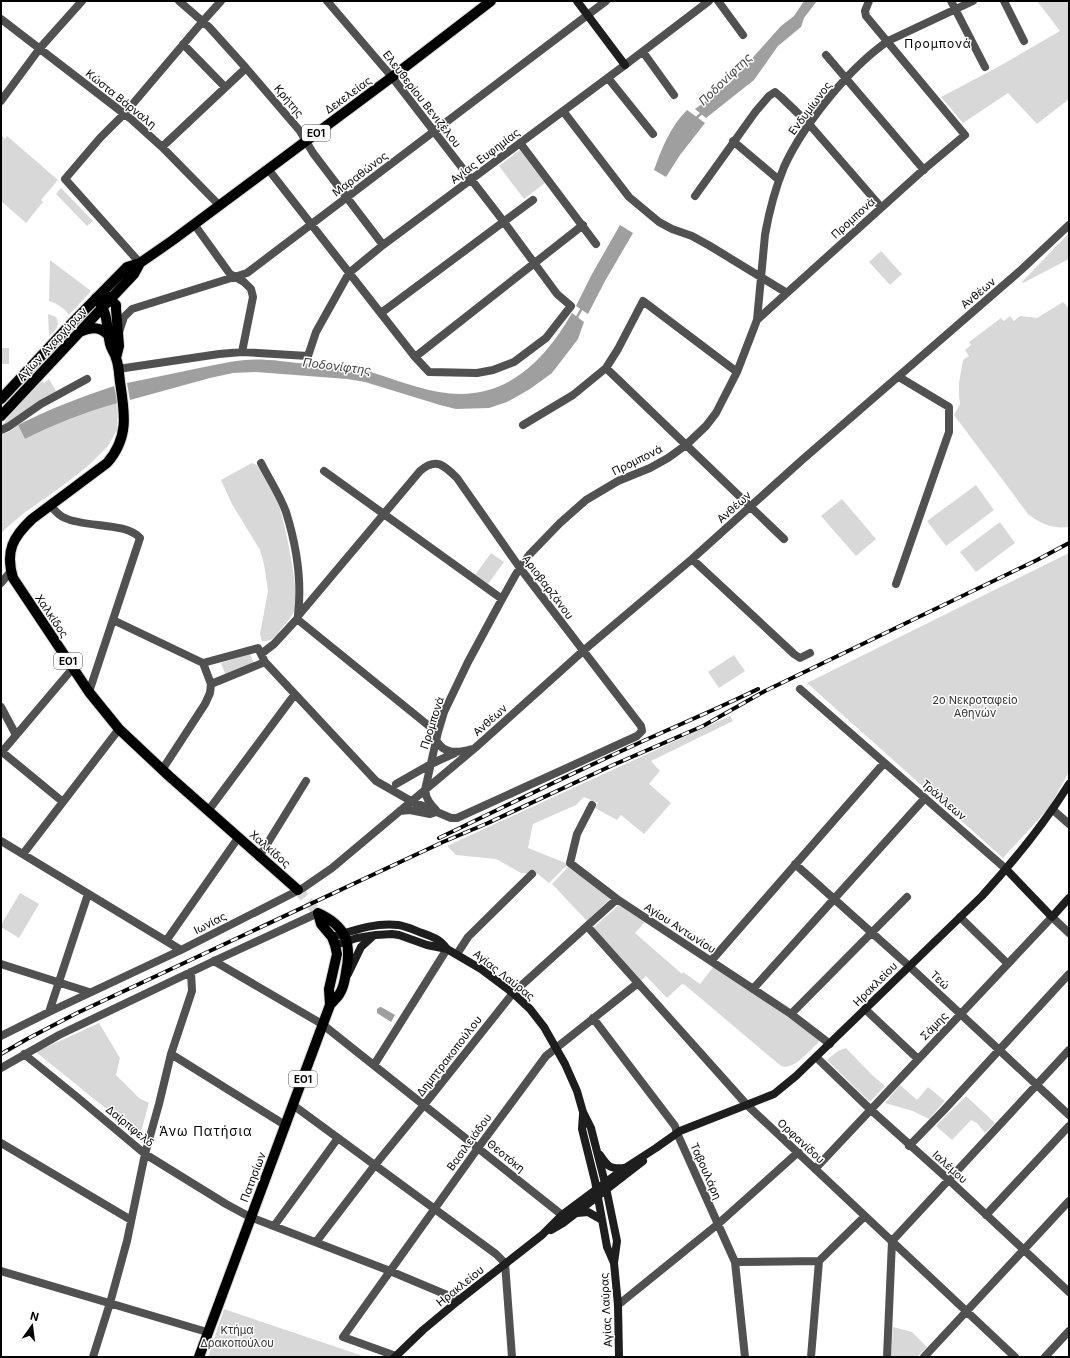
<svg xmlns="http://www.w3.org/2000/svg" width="1070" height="1358" font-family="Inter,sans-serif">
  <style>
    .green { fill: #d8d8d8 }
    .water { fill: #9f9f9f }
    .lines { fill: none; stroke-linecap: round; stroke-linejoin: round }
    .stream { stroke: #9f9f9f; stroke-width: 2.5 }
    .primary-tunnel { stroke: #d9d9d9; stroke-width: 10; stroke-dasharray: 10 5; stroke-linecap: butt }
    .primary-casing { stroke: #dbdbdb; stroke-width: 12 }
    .street { stroke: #515151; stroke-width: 8 }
    .secondary { stroke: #1e1e1e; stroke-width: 8 }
    .primary { stroke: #000; stroke-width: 10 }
    .rail-casing { stroke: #000; stroke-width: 4 }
    .rail { stroke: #fff; stroke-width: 2.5; stroke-dasharray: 8; stroke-linecap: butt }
    .labels { text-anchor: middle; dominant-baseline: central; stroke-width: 3; stroke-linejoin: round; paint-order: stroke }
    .shield { fill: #fff; stroke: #4c4c4c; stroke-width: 1 }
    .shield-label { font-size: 10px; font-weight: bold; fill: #000 }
    .street-label { font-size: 11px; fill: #000; stroke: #fff }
    .park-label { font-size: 11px; fill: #2f2f2f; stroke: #fff }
    .neighbourhood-label { font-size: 12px; letter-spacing: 1px; fill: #000; stroke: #fff }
    .water-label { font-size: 12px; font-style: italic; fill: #404040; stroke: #fff }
    .quarter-label { font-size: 13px; letter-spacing: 1px; fill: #000; stroke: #fff }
  </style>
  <rect width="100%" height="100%" fill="#fff"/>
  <path class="green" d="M1037,1H1069V99L1037,124L1008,93L963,123L941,97L998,67L1060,31Z
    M2,136L5,139L7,136L58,180L41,200L43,202L26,223L1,201Z
    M520,150L545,183L524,199L499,166Z
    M61,188L93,221L87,226L56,194Z
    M1069,233V259L1023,283L1022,282Z
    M881,251L902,274L890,285L869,262Z
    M50,260L91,291L69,315C63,307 58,304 49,301Z
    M1063,302L1069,308V527C1053,529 1041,524 1028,514L954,415L960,404L959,397V383L963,360L969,356L965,350L971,345L969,342L1001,318L1004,321L1010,316L1014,321L1020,316L1037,318Z
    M48,314L56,317C61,326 55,330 49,336Z
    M1,348H9V364H1Z
    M49,379L56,391C45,397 33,404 23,412C16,416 12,421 4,425L3,424L14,409L42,381L44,383Z
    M118,403L117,430L108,446L90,464L65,484L24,513L4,530L1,535V434L9,432L18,425L25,439C55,424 85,412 118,403Z
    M252,463L257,465C264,479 274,493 280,509C285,525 300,594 295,609C293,616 286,623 281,629C276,636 272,642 262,641L260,634L268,591L264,564L260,550L232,504L221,480Z
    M976,485L994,510L946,546L927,521Z
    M842,499L876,539L856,556L821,516Z
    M1000,522L1015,543L976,572L960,552Z
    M491,553L504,562L488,584L475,575Z
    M1069,553V772L1049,808L1003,858L807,683Z
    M250,654L254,664L226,676L221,663Z
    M734,655L745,671L719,688L708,672Z
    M730,716L733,721L651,761L660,771L649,784L671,803L644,834L621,815L617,820L595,808L598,803L584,797L576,805L533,824L528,848L568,864L549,883L538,874L521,873L496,859L456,855L447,846Z
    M568,867L612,897L587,921L552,884Z
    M20,893L39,904L19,938L1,927V925Z
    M619,905L645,922L635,933L682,974L683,972L700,984L714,966L816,1035L819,1039L818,1043C809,1051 793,1071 781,1066L685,985L682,984L667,998L646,976L641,981L593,928Z
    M99,1023L120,1058L116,1075L139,1098L149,1103L140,1136L36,1052Z
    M846,1048L871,1074L885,1086L870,1102L827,1060L838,1051Z
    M900,1085L917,1100L928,1087L945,1101L929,1119L913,1111L885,1103Z
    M966,1096L995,1123L985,1133L977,1123L971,1120L952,1140L936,1126Z
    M224,1309L366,1357H208Z
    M893,1327L912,1332L927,1347L917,1357H891Z"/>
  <path class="water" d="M804,1H817L804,18L801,27L778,46L754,80L706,118L695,109L730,83L781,26L794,16Z
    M687,110L705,123L680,155L666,177L654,170C662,148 670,127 687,110Z
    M620,225L633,233L605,281L588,314L576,306L592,274Z
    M572,313L584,322L578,339L552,373L530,389L507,402L489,408L456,409L440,405L365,382L347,379L256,372L233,373L210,378L130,400L127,383C153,378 179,372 204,367C225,363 245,358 267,360C277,360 287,362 297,363C315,364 334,364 351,367C381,373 409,387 439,392C502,403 542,365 572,313Z
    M114,386L118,403C85,412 55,424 25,439L18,425C49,409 81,397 114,386Z
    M380,1007H381L395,1015L391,1022L377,1013V1009Z"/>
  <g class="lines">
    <path class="stream" d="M695,119L703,112
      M576,319L582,308"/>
    <path class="primary-tunnel" d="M298,890L318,913"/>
    <defs>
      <path id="primary" d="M107,296L116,305V309L119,346L116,358
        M96,298C109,313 106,326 110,344C111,349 115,353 116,358C119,366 119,375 120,382C125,414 129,438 107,463L32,519C13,537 5,551 13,578L89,692L119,729L169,776L298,890
        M80,332C91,327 100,326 108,335
        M1,399L68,327L127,267L140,263L173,240L392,77L491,1
        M1,416L117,292L134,274L140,263
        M318,913L321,924L332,937L335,945L337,954L329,989L330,1005
        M199,1357L330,1005C333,1001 338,997 340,993C344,987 345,979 346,972C352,943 346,926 318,913"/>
    </defs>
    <use href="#primary" class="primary-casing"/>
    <path class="street" d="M179,1L209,27L246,68L300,131L313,153L383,245
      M718,1L743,35
      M951,1L985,67
      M1004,1L1024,41
      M1,19L131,119L162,147L219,205
      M183,44L225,87
      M643,52L674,95
      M826,55L924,170
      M608,78L653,134
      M1,101L40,48L82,1
      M563,111L629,197L659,222L672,229L692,236L710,246L787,293
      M733,141L779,180
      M520,143L596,244
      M162,147L246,68
      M268,169L415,357L429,372L477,373L493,370L514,362L546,338L571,306L557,294L504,222L392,77L327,1
      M695,196L756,111L769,96L775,92L781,97L809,124L881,207
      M194,224L230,274L244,282L251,289L253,297L242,352
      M140,263L65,179L100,138L125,113L203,21L221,1
      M381,313L533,200
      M757,320L765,235C769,212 775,189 784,167C803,125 849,68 888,41L973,1
      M119,332L124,317L132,309L247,273L606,1
      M415,357L583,225
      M606,368L784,539
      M118,369L219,354L242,352L308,356L316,332L349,273L383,245L625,65L709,1
      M523,425L573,395L606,368L618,349L643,301L737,372
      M1,430L8,427L41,404L87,379
      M261,463C269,479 280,495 286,512C296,544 302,582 298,615
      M324,471L502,599
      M51,506C55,511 59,516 65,518C86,528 126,522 140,538L89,692
      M692,559L794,654L800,658L810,653
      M1,583L11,571
      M896,584L949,432V407L899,377
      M297,619L429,726L438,732
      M113,620L203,663L211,684
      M203,663L258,648L265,662L376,781L411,801L451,818H457L637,736L642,731L641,726L520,568L457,478C444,465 436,457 420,471L298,616L297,619L274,644L261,654
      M211,684L265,662
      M800,689L1006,869
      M1,707L16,735
      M436,740C444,755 458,753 472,749
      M1,751L63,802
      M1,753L73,668
      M162,770L205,704L210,693L211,684
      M396,784L431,764L455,753
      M592,805L577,834L570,863L617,899L791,1014L830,1044
      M436,810C430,804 426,799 425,790L438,732L444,712L468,662L502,599L516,574L529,555L560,523L586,500L618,481L650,468L668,458L686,445L706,426L716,413L737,372L757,320L922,171L965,135L866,16L865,11L869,1
      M1053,810L1069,824
      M208,811L295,694
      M400,811L410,810L430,814L433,813
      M1,841L181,950
      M23,854L119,729
      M259,857L306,781
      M795,864L909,966L1069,1115
      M960,917L1008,964
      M587,926L747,1105L1015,1357
      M166,941L238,838
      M457,954L468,937L532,874
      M214,961L322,1024L562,1215
      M711,961L884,763
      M1,964L89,992
      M753,989L925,798
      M865,1009L918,1059
      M49,1012L88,894
      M791,1014L907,897
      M593,1018L675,1126L677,1133L735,1262L745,1357
      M1,1036L49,1012L181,950L303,888L332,868L475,748L583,651L692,559L802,460L1021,270L1069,225
      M24,1054L77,1097L145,1154L226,1204L250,1217L390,1271L459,1300
      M171,1054L285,1125
      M816,1057L871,1110L949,1180L1069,1292
      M374,1065L447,949
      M1,1068L59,1035L214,961L318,913
      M293,1105L496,1254L505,1263L512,1357
      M1,1143L131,1220
      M909,1146L944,1110L1069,974
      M815,1169L1052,917L1069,933
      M986,1215L1069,1126
      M274,1226L338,1138
      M316,1242L375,1165L424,1105L513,993L617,899
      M735,1262L819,1261L865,1216
      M1,1271L207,1332
      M618,1305L718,1224L795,1155L799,1153
      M396,1356L343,1337L478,1148L546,1056L638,983
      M93,1357L110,1303L127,1241L145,1154L159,1104L171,1054L192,991L191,972
      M811,1357L819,1261
      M887,1357L892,1241L1069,1050
      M924,1357L1069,1201
      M1045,1357L1069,1331"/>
    <path class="secondary" d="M577,1L625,65
      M1006,869L1052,917L1069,898
      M332,937C352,931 376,922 398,925C406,926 414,930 422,933C433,937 440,939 447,949
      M335,945L357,938L376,935L392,934L399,935L427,945L447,949L481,969L513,993L530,1009L544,1027L565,1064L577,1091L583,1112L591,1128L605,1183L617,1241L614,1263L618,1305L619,1357
      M348,974L361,947L373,936
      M583,1114L582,1129L595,1181L607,1247L614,1263
      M600,1155C608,1167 610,1169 624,1168
      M577,1213L588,1212L602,1220
      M551,1230L563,1223L643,1161
      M395,1357L423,1330L459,1300L542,1235L562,1215L625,1168L656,1148L680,1131L769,1096L774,1094L796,1076L982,896C1014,861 1044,824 1069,784"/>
    <use href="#primary" class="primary"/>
    <defs>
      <path id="rail" d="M439,838C502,808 564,777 628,748C671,728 715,710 758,689
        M1,1054L27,1039L77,1013L443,842L488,823L613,765L703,726L765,691L1037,560L1069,543"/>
    </defs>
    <use href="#rail" class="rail-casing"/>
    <use href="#rail" class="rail"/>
  </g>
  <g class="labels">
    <g class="shield">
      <rect x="302" y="125" width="28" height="16" rx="3"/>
      <rect x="54" y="653" width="28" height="16" rx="3"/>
      <rect x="289" y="1071" width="28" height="16" rx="3"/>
    </g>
    <g class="shield-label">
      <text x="316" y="133">ΕΟ1</text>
      <text x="68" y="661">ΕΟ1</text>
      <text x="303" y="1079">ΕΟ1</text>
    </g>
    <g class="street-label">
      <text transform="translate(348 95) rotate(-36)">Δεκελείας</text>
      <text transform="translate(121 99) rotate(39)">Κώστα Βάρναλη</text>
      <text transform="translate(422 99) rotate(52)">Ελευθερίου Βενιζέλου</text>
      <text transform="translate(289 101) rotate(50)">Κρήτης</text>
      <text transform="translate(810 108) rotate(-53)">Ενδυμίωνος</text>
      <text transform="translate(485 156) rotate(-37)">Αγίας Ευφημίας</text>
      <text transform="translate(360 174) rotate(-37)">Μαραθώνος</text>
      <text transform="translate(853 218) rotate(-42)">Προμπονά</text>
      <text transform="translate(978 293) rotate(-40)">Ανθέων</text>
      <text transform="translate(52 344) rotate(-47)">Αγίων Αναργύρων</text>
      <text transform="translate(637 460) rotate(-26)">Προμπονά</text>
      <text transform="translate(734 507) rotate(-42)">Ανθέων</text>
      <text transform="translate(548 587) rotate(53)">Αριοβαρζάνου</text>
      <text transform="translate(52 616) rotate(56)">Χαλκίδος</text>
      <text transform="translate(490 720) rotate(-42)">Ανθέων</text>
      <text transform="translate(432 723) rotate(-72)">Προμπονά</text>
      <text transform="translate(944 800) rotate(41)">Τράλλεων</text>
      <text transform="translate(270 849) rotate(41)">Χαλκίδος</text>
      <text transform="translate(210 923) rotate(-27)">Ιωνίας</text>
      <text transform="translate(680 928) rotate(33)">Αγίου Αντωνίου</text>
      <text transform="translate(504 975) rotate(38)">Αγίας Λαύρας</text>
      <text transform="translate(940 980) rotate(43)">Τεώ</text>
      <text transform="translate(875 984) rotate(-45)">Ηρακλείου</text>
      <text transform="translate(934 1026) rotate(-46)">Σάμης</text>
      <text transform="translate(449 1056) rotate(-52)">Δημητρακοπούλου</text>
      <text transform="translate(130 1126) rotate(39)">Δαίρπφελδ</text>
      <text transform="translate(801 1141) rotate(43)">Ορφανίδου</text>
      <text transform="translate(469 1142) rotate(-54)">Βασιλειάδου</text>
      <text transform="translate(506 1156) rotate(39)">Θεοτόκη</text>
      <text transform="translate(950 1167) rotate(42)">Ιαλέμου</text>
      <text transform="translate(706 1171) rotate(66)">Ταβουλάρη</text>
      <text transform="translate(253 1177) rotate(-69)">Πατησίων</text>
      <text transform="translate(460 1286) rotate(-39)">Ηρακλείου</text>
      <text transform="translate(606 1310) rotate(-93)">Αγίας Λαύρας</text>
    </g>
    <g class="park-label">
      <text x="975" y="700">2ο Νεκροταφείο<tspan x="975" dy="13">Αθηνών</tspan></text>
      <text x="237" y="1330">Κτήμα<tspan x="237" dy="13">Δρακοπούλου</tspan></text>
    </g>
    <g class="neighbourhood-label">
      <text x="938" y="43">Προμπονά</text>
    </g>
    <g class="water-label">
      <text transform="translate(725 79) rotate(-44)">Ποδονίφτης</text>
      <text transform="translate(337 366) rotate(7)">Ποδονίφτης</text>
    </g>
    <g class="quarter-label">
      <text x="206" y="1131">Άνω Πατήσια</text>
    </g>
  </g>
  <rect width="1070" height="1358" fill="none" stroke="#000000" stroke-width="4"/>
  <g transform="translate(32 1326) rotate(14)" stroke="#ffffff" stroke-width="3" paint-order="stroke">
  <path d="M0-3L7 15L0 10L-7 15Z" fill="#000000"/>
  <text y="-6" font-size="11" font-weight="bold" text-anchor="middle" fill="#000000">N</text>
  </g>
</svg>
